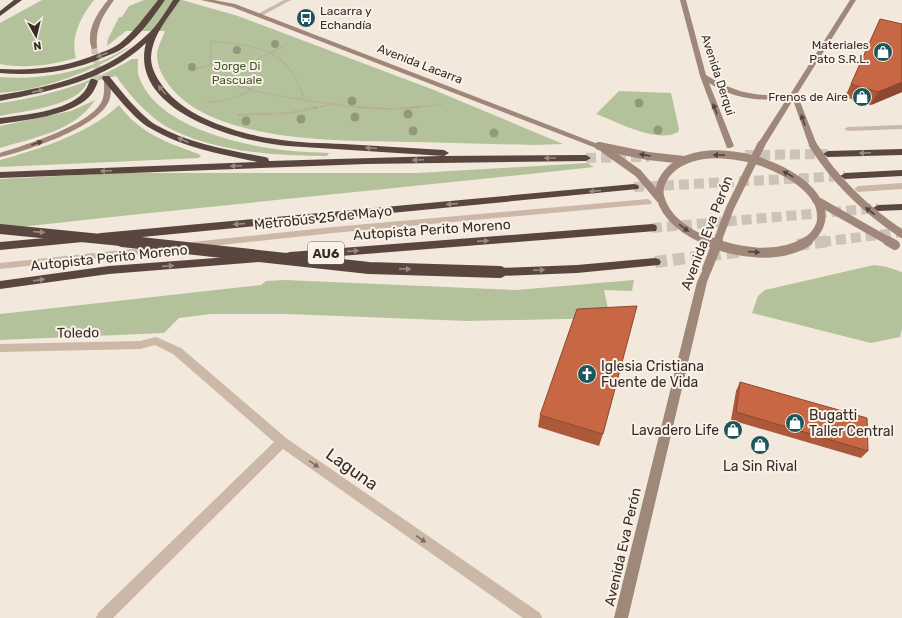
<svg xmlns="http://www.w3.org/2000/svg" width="902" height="618" font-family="Rubik,sans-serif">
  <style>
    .green { fill: #b4c29b }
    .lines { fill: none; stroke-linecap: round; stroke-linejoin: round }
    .secondary-tunnel { stroke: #cdc3b8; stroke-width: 6; stroke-dasharray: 6 3.5; stroke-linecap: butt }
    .highway-tunnel-far2 { stroke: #cdc3b8; stroke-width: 8; stroke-dasharray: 8 4; stroke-linecap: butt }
    .highway-tunnel-far1 { stroke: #cdc3b8; stroke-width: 10; stroke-dasharray: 10 5; stroke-linecap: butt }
    .highway-tunnel { stroke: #cdc3b8; stroke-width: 12; stroke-dasharray: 12 6; stroke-linecap: butt }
    .path-far1 { stroke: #b7a292; stroke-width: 1.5; stroke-dasharray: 1.5 1.5; stroke-linecap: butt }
    .path { stroke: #b7a292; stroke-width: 2; stroke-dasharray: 1.5 1.5; stroke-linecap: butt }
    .lane { fill: #cbb8a7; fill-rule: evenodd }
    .street { fill: #cbb8a7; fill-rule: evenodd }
    .secondary { fill: #9f8779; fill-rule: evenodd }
    .highway { fill: #59473f; fill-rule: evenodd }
    .secondary-bridge-far1 { stroke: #9f8779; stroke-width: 8 }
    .secondary-bridge { stroke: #9f8779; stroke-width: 10 }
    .highway-bridge-far1 { stroke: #59473f; stroke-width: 10 }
    .highway-bridge { stroke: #59473f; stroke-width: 12 }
    .tree { fill: #94987b }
    .wall { fill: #ac593a }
    .shaded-wall { fill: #8c4830 }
    .building { fill: #c86744; stroke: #8c4830 }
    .oneway { fill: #998b83 }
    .oneway2 { fill: #51443c }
    .oneway3 { fill: #7a6c61 }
    .labels { text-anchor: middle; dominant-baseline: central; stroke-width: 4; stroke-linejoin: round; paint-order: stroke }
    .far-poi-label { font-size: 12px; fill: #372d28; stroke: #faf2e8; text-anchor: end }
    .far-street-label { font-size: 12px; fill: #372d28; stroke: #faf2e8 }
    .far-park-label { font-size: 12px; fill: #46562b; stroke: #faf2e8 }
    .shield { fill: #faf2e8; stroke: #726862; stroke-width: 1 }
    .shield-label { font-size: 13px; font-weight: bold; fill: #372d28 }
    .street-label { font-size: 14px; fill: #372d28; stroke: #faf2e8 }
    .poi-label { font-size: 14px; fill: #372d28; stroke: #faf2e8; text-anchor: start }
    .near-street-label { font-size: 17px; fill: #372d28; stroke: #faf2e8 }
  </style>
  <rect width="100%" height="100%" fill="#f3e8dc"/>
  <path class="green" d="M42,0H94C81,16 70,37 76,58C52,65 25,69 0,64V23Z
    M144,0H182L238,16L434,90L563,144L534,145C495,144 455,143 416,142C346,140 214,145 169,85C162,76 157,66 157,54C158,46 162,39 165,31H126L107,46L108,39L119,17H122L129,6Z
    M132,46C93,72 47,89 0,93V77C35,80 72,74 104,60C114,56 122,50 132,46Z
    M132,59H138C138,65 137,71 139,77C155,121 220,139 262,147C284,151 306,152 329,153L327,156C281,156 237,153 194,139C182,134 168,129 158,121C142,109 128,93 116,76L87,83C78,106 23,111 0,116V103C48,96 90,84 132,59Z
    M619,91L671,93L679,129L678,132C657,144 618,122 596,114Z
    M95,100C76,131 32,138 0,148V126L71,111Z
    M119,105C123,110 127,115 131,119C150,137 176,146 201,155L199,158L0,167V160C39,149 89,134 119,105Z
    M588,163L594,167C396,189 198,207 0,229V179L119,173H418Z
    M874,265L887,267L902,272V329L900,337L871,343L752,313L758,296L765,290Z
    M285,280L516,290L634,280L632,291L604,290L610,318L467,321L287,314H211L179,318L164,333L0,340V314L261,285L266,281Z"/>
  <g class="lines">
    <path class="secondary-tunnel" d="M94,48L97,66L106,78"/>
    <path class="highway-tunnel-far2" d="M94,81L97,66"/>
    <path class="highway-tunnel-far1" d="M745,155L828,154
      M586,158L649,157
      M634,187L845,176
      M652,228L878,208
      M821,242L902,232"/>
    <path class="highway-tunnel" d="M797,245L829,241
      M655,262L745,251"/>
    <path class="path-far1" d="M245,66L287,44
      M191,71C259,45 289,95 206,103
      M304,99C288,48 259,46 211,41C211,51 208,63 214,71C228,94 339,105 367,108
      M314,108L332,104
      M410,108L443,104"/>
    <path class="path" d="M358,107L390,109L419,107
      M238,115L290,113L318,107"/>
    <path class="lane" d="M902,183V189L858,192L854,189L858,186Z
      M648,199L652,202L651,204L333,233L192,248L187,245L192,242L333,227Z
      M160,246L163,247L165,249L163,251L0,269V263Z"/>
    <path class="street" d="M284,0H291L261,16L256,15Z
      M902,125V129L848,131L844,129L848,127Z
      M156,337L181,348L286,438L540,613L542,618H523L283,449L113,618H96L98,613L274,442L173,354L155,345L140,349L0,352V344L140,341Z"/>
    <path class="secondary" d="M108,0H114C103,15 95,28 97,48L92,49C85,32 97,13 108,0Z
      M201,0H214L235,4L603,146L599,148H596L232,7Z
      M680,0H686L706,75C733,92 759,99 791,93L850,0H856L797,94L817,145L816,147H813L809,145L793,100L764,147H758L757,145L788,97C760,103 732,98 709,83L734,146L730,148H727L700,76Z
      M107,77L110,79C111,87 112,96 108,103C95,128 27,151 0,157V153C25,145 87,126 101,103C105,96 104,87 104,79Z
      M707,266L712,269L707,282L628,618H614L697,282L704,267Z"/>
    <path class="highway" d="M14,0H22L0,16V11Z
      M158,0H165C153,17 140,36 123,48C118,52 111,54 104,57C71,72 36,76 0,73V69C35,71 67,67 100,53C106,51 113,48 119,44C134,32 146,15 158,0Z
      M173,0H180C168,18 152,35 151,58C151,69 158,80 164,88C187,118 239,134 275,139C298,143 321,143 344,144C377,146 411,148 444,150L449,153L444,156L288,146C239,142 128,111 146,43C107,80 52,91 0,101V95C55,86 109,73 150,32C159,23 166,11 173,0Z
      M103,76H109C121,91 140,115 156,125C190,144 228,150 265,157L268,158L269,161L440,156L586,155L591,158L586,161L366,164L0,178V172L258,162C220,154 184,148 150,128C134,119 115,94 103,80L102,78Z
      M91,79H94L98,81C96,87 93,93 89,97C70,116 25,120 0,124V118C24,115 67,111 83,93C87,89 88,84 91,79Z
      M902,149V155L828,157L823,154L828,151Z
      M902,170V176L845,179L840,176L845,173Z
      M634,184L638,185L639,187L638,189L101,241L97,240L96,237L97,234L101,233Z
      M902,204V210L878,211L873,208L878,205Z
      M652,224L656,225L657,228L656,231L290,260L286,259L284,256L286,253L290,252Z
      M79,235L83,236L84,239L83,242L0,250V242Z
      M255,255L259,256L261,259L259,262L109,274L0,289V281L109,266Z
      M655,258L659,259L661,262L659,265L577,273L500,276L496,275L494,272L496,269L500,268L577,265Z"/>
    <path class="secondary-bridge-far1" d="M813,145C836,182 866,210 902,234
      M599,146L648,156L684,160
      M604,149L638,173L660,199
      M816,200L890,242
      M710,242C689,234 665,219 660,196C658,186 664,176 671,169C723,123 869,195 806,242
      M717,242L730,208L761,145"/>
    <path class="secondary-bridge" d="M707,241C738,253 778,260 808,241
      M888,241L895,245
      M707,269L718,241"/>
    <path class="highway-bridge-far1" d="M0,229L131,242"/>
    <path class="highway-bridge" d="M122,241L369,268L500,272"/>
  </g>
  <g class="tree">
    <circle cx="275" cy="44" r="4"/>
    <circle cx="237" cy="50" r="4"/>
    <circle cx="192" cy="67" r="4"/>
    <circle cx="352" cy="101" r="4.5"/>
    <circle cx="639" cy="103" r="4.5"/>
    <circle cx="408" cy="114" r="4.5"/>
    <circle cx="355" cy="117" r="4.5"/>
    <circle cx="301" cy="119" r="4.5"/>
    <circle cx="246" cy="121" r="4.5"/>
    <circle cx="658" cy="130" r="4.5"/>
    <circle cx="413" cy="131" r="4.5"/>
    <circle cx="494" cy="133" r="4.5"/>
  </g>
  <path class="wall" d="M880,19L902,24V92L871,105L845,97Z
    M740,382L868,451L861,458L731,420L736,391Z
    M540,415L603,434L599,446L538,427Z"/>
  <path class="shaded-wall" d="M902,82V92L871,105L878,92Z"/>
  <path class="building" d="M880,19L902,24V82L878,92L851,84Z
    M637,306L603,434L540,415L577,309Z
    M740,382L867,418L868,451L736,412Z"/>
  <defs><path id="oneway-solid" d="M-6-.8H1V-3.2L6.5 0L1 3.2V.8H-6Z"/></defs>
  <g class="oneway">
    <use href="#oneway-solid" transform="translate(102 55) rotate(158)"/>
    <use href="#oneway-solid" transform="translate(162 90) rotate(-130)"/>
    <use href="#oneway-solid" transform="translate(38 91) rotate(-13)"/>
    <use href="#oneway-solid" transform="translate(183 140) rotate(-156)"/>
    <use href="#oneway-solid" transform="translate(371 148) rotate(-177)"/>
    <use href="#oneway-solid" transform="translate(865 153) rotate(178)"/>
    <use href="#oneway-solid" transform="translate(550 158) rotate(-180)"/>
    <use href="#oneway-solid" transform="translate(418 160) rotate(178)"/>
    <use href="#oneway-solid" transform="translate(236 166) rotate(178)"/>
    <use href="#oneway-solid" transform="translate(106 171) rotate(178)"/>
    <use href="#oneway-solid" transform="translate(595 191) rotate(175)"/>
    <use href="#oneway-solid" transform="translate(452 204) rotate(175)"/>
    <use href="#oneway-solid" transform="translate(239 224) rotate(175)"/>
    <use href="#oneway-solid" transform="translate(39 232) rotate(5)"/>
    <use href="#oneway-solid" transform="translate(483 241) rotate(-4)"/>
    <use href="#oneway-solid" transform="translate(353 251) rotate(-4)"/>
    <use href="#oneway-solid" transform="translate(168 266) rotate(-4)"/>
    <use href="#oneway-solid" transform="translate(405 269) rotate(2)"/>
    <use href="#oneway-solid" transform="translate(539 270) rotate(-2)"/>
    <use href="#oneway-solid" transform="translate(39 280) rotate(-8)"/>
  </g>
  <g class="oneway2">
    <use href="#oneway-solid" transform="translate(715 109) rotate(-112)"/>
    <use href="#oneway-solid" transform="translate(803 120) rotate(-109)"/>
    <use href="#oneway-solid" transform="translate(37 143) rotate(-19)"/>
    <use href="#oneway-solid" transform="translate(645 155) rotate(-171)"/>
    <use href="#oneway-solid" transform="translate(719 155) rotate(-179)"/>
    <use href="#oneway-solid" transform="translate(788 174) rotate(-150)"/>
    <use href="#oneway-solid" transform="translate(870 211) rotate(-142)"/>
    <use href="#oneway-solid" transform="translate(684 228) rotate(37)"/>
    <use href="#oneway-solid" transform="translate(754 252) rotate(4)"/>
  </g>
  <g class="oneway3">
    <use href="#oneway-solid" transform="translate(314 464) rotate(35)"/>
    <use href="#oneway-solid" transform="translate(421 539) rotate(35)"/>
  </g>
  <defs>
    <symbol id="bus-disc" viewBox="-11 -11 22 22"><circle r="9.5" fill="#1d555a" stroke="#faf2e8"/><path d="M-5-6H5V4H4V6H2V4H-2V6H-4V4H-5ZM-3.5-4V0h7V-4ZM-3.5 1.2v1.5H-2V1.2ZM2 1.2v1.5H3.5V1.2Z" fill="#fff"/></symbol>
    <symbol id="shop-disc" viewBox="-11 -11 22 22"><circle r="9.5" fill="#1d555a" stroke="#faf2e8"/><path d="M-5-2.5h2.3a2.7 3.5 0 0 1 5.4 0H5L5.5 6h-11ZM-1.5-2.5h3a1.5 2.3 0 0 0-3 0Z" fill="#fff"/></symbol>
    <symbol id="church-disc" viewBox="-11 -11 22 22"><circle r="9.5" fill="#1d555a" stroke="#faf2e8"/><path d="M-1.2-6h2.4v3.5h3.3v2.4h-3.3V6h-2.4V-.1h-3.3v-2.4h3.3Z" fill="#fff"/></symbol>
  </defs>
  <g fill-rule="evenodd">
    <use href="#bus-disc" x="295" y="7" width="22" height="22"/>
    <use href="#shop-disc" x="872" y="41" width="22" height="22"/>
    <use href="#shop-disc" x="851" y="86" width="22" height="22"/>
    <use href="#church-disc" x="576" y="363" width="22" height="22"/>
    <use href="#shop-disc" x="784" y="412" width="22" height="22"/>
    <use href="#shop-disc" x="722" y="419" width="22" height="22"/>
    <use href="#shop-disc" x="749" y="434" width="22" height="22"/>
  </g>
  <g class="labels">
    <g class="far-poi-label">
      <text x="320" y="11" text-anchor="start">Lacarra y<tspan x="320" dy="14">Echandía</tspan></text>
      <text x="869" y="45">Materiales<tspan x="869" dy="14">Pato S.R.L.</tspan></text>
      <text x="848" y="97">Frenos de Aire</text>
    </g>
    <g class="far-street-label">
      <text transform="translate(420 64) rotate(21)">Avenida Lacarra</text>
      <text transform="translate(718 75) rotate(72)">Avenida Derqui</text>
    </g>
    <g class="far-park-label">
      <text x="237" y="66">Jorge Di<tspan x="237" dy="14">Pascuale</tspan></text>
    </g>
    <rect class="shield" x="308" y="242" width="36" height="22" rx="3"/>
    <g class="shield-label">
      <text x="326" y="253">AU6</text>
    </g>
    <g class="street-label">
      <text transform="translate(323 218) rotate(-6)">Metrobús 25 de Mayo</text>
      <text transform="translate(432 230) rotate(-4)">Autopista Perito Moreno</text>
      <text transform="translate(707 233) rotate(-69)">Avenida Eva Perón</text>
      <text transform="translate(109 258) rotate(-6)">Autopista Perito Moreno</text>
      <text transform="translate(78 333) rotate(-1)">Toledo</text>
      <text transform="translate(623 547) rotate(-77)">Avenida Eva Perón</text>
    </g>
    <g class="poi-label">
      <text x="601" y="366">Iglesia Cristiana<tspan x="601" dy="16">Fuente de Vida</tspan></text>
      <text x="809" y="415">Bugatti<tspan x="809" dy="16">Taller Central</tspan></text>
      <text x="719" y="430" text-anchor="end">Lavadero Life</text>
      <text x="760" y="466" text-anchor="middle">La Sin Rival</text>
    </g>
    <g class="near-street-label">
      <text transform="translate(352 469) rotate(35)">Laguna</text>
    </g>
  </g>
  <g transform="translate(36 36) rotate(172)" stroke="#faf2e8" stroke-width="3" paint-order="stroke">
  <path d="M0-3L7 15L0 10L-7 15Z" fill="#372d28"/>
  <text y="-6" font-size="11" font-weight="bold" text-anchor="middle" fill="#372d28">N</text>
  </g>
</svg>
